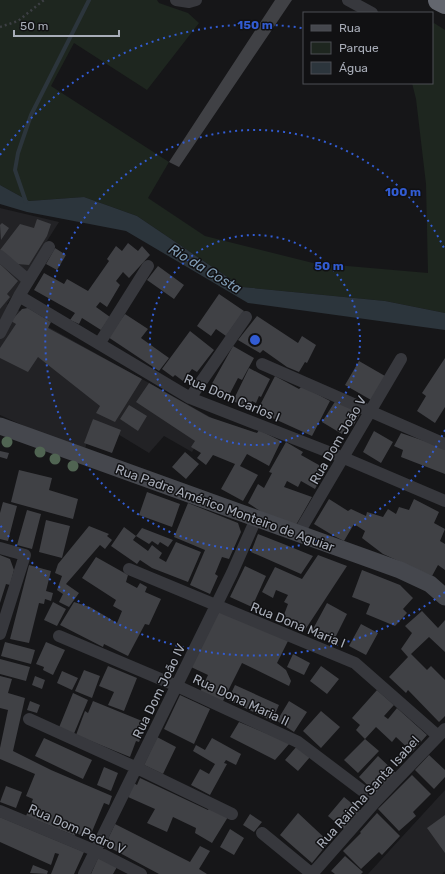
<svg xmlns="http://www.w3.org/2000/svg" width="445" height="874" font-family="Rubik,sans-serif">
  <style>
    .built { fill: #222225 }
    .green { fill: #1e261f }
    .water { fill: #2c353c }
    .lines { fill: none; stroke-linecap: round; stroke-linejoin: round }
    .stream { stroke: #2c353c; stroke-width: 4 }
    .building { fill: #404145 }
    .path { stroke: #3d3f44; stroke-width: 2.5; stroke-dasharray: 2 3; stroke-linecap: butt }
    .street { stroke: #37383d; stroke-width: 12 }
    .secondary { stroke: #45474d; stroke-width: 17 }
    .highway { stroke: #63666e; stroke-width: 22 }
    .tree { fill: #506452 }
    .ring { fill: none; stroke: #325cd3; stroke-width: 2; stroke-dasharray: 2 4 }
    .labels { text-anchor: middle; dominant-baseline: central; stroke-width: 3; stroke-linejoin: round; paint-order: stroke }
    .street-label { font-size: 13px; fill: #a8adb8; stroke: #111113 }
    .water-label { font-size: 14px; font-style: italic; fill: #7f9bb3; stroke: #111113 }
    .centre { fill: #325cd3; stroke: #111113; stroke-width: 2 }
    .ring-label { font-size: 12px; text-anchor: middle; font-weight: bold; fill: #325cd3; stroke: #111113; stroke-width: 3; stroke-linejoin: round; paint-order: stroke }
  </style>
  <rect width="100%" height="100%" fill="#161618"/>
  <path class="built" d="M0,208L59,222L7,304L212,418L192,452L164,436L149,453L93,419L84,453L0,415Z
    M445,790V871L442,874H368Z"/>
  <path class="green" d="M0,0H157L159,3L188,13L199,23L147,90L74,43L51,86L169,162L148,198L205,236L313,263L428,273L426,184L416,99L412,83H432V25L434,23L445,30V313L385,301L242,287L137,216L84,197L29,201L0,185Z"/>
  <path class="water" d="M0,185L29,201L84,197L137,216L242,287L385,301L445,313V330L248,303L126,231L27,212L0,204Z"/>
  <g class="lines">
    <path class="stream" d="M26,202L15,170L18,153L31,115L89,0"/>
  </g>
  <path class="building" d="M275,0H292L179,167L169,162Z
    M37,219L51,224L47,236L29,265L17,264L0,250L20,224L34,228Z
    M2,223L9,228L1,240L0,225Z
    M128,243L138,251L142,246L150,255L129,278L123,272L116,281L120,285L107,307L100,302L96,307L110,317L101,330L82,318L79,324L70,320L75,313L34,290L44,273L64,284L67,279L88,291L109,261L107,259L116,246L122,251Z
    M55,248L66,255L57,270L46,264Z
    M0,264L18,281L7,294L10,297L0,309Z
    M158,266L184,285L174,299L147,280Z
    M219,294L244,311L226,336L216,329L211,336L197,326Z
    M28,308L51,322L48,328L142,379L115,422L96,413L100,406L38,357L28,372L0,358V348L16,324L11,321L22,309Z
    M125,314L148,329L141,338L169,358L159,371L108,337Z
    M257,316L298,343L302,336L316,345L307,363L305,362L299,372L287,367L263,350L260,353L238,340Z
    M190,331L214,350L197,372L192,369L183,381L175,375L173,377L162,369Z
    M233,346L254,358L242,380L238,378L227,399L209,389Z
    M445,358V407L435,423L417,411L426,396L422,393Z
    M359,361L385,376L371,400L345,385Z
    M249,368L270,379L261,397L259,396L256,403L252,401L248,408L233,401Z
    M275,376L299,389L302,386L330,401L312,436L257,411Z
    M149,383L209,417L257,433L259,430L281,441L269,466L247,454L240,466L258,475L243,501L221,489L235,464L213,455L206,465L197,458L201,453L191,447L195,441L136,402Z
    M336,400L360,414L353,426L349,424L342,434L322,422Z
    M129,405L147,416L138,431L120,419Z
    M93,419L121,430L112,453L84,443Z
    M374,431L393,442L381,463L363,452Z
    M401,433L445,448V474L401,457L403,450L394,446Z
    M286,442L303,452L301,455L326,469L315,489L301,481L298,487L287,481L284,487L312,497L296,525L266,515L248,503L258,484L264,488L272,473L269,472Z
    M0,451L9,453L7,459L0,457Z
    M185,452L199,464L186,479L172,467Z
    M19,470L52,478L49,490L78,499L73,519L11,502Z
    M147,492L180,504L172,527L139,515Z
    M329,499L348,511L351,509L366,516L367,512L383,517L388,509L396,514L399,507L409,510L414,499L439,512L434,523L445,529L440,541L445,544V570L438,565L432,576L383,554L362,538L365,531L354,524L344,541L334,536L314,524Z
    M3,502L17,506L8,541L0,539V513Z
    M188,503L238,523L241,532L229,559L222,557L215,574L218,576L210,594L190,585L205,550L174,537Z
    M27,510L41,514L32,549L17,545Z
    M46,520L70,526L62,558L39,552Z
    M89,526L109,534L107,536L112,540L105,549L100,545L66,584L79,593L69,607L59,602L63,594L57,590L62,576L55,573L58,564Z
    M124,527L136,536L133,540L148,551L152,545L162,553L159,558L166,562L176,542L201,552L188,582L152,568L140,560L137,564L111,546Z
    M142,528L173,540L168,547L160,542L158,545L152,541L149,544L136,536Z
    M258,534L286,545L313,556L301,574L251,552Z
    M0,555L10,559L14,570L10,585L6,584L0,603Z
    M318,555L347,566L305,630L282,620L288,604L284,602L288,595L276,590L273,598L262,592L275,567L302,579Z
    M96,557L128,575L126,582L137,588L140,583L147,587L145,592L161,599L149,625L145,624L128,656L104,644L103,647L60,625L74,602L90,607L117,623L122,611L113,606L116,600L82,578Z
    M29,565L51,571L46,591L53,593L51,601L45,599L44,604L39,603L29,643L10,639Z
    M245,566L266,576L252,607L230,597Z
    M362,570L400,585L413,598L403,609L407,613L395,626L366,614L370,604L352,597Z
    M53,602L66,609L57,626L44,620Z
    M327,603L347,614L334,640L313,629Z
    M220,608L288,641L277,663L286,670L291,681L289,686L242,663L222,703L200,692L208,675L191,667Z
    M422,611L438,628L445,620V652L429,637L411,654L427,670L431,666L445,680V716L439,722L408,690L406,693L389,677L408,657L401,649L412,633L405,626Z
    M361,624L378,633L366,655L349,646Z
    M5,642L35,650L31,664L1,656Z
    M46,642L65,650L53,675L43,670L44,667L36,664Z
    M293,654L310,663L304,675L287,667Z
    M0,659L30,667L26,681L0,674Z
    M108,666L137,678L124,711L108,705L114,692L99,686Z
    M321,666L339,679L327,694L310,681Z
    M84,670L100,676L92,698L75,691Z
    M62,671L78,678L72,690L57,683Z
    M0,676L12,679L8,693L25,698L13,751L51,770L112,796L109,805L104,803L91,834L83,836L76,833L75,836L26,816L33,799L26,796L35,774L0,759V748L8,710L0,708Z
    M35,676L45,680L42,689L32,685Z
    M235,685L279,705L272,721L228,700Z
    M377,690L394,705L384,716L388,719L397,708L427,735L412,752L396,737L392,742L376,727L365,739L356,730L360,725L352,718Z
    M73,693L88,700L73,736L58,730Z
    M180,695L210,709L194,744L164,729Z
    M30,701L40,705L37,713L27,710Z
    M93,701L147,723L139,742L136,741L130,757L76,735L85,711L88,713Z
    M289,701L307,712L294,732L277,721Z
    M321,711L340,727L321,748L303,731Z
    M239,722L290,743L275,760L230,737Z
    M157,737L176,747L163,774L144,765Z
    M44,738L92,760L83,779L35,756Z
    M212,738L241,754L236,765L226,760L224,763L227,764L210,795L191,785L200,769L209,774L215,764L193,751L196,745L205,750Z
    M365,739L379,751L358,773L344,760Z
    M297,746L310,757L298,771L285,760Z
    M429,755L445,770V777L434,789L415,770Z
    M378,756L396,773L377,794L359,777Z
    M104,767L118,773L111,791L97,785Z
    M412,775L431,794L413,812L416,816L399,831L378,809Z
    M140,778L208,810L210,807L228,817L212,843L195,833L196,828L173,817L167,832L147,823L155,809L128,797L134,783L137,785Z
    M6,786L22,792L16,808L0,802Z
    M344,797L361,811L345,830L328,816Z
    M298,813L329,842L312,863L280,835Z
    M377,813L400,836L382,855L379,852L361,869L343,851L361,833L360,832Z
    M250,814L262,822L254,832L243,825Z
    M445,815V853L427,828Z
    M0,817L84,852L74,874H51L59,854L55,853L51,865L0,842Z
    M115,824L190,862L200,846L210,851L199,869L207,874H159L105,845Z
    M230,829L244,838L234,855L220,847Z
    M345,856L363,872L361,874H335L331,871Z
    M98,858L117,867L113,874H91Z
    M33,865L48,871L47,874L30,873Z"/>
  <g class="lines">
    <path class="path" d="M0,27L18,21L44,0"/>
    <path class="street" d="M176,0L189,2L196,0
      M348,0L372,13
      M0,256L28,280
      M19,296L190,398L344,458L445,501
      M0,333L19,296L49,247
      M99,344L148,266
      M262,364L445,444
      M190,398L246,317
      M298,534L401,359
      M0,548L25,555L0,634
      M129,569L355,663L438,736
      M59,636L177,686L298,742L376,801
      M29,719L137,768L232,814
      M0,811L96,851L141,874
      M262,833L312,874
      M84,874L232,573L256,519
      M312,874L376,801L445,729"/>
    <path class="secondary" d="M0,426L400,570L430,584L445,597"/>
    <path class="highway" d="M439,0L445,3"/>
  </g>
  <g class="tree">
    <circle cx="7" cy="442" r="5.5"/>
    <circle cx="40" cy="452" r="5.5"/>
    <circle cx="55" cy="459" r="5.5"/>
    <circle cx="73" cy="466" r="5.5"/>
  </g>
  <g class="ring">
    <circle cx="255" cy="340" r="105"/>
    <path d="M445 430A210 210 0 1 1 445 250"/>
    <path d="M445 592A315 315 0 0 1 0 525M0 155A315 315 0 0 1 302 28"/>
  </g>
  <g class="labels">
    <g class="street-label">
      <text transform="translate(232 398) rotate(23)">Rua Dom Carlos I</text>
      <text transform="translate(338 440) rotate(-60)">Rua Dom João V</text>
      <text transform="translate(225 508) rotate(20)">Rua Padre Américo Monteiro de Aguiar</text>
      <text transform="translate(298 625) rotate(22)">Rua Dona Maria I</text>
      <text transform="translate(159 691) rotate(-64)">Rua Dom João IV</text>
      <text transform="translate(241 700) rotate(25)">Rua Dona Maria II</text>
      <text transform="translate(368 792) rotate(-48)">Rua Rainha Santa Isabel</text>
      <text transform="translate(77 829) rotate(24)">Rua Dom Pedro V</text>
    </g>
    <g class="water-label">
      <text transform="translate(205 269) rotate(31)">Rio da Costa</text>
    </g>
  </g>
  <circle cx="255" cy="340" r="6" class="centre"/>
  <g class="ring-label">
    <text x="255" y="29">150 m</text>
    <text x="403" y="196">100 m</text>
    <text x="329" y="270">50 m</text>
  </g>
  <rect x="303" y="12" width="130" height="72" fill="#111113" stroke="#4d4f55"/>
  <rect x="311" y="25" width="20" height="6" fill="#45474d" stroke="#4d4f55"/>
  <text x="339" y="32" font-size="12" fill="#a8adb8">Rua</text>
  <rect x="311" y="42" width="20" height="12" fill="#1e261f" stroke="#4d4f55"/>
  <text x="339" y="52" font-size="12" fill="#a8adb8">Parque</text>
  <rect x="311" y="62" width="20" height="12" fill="#2c353c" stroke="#4d4f55"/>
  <text x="339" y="72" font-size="12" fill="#a8adb8">Água</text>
  <path d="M14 30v6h105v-6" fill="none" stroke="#a8adb8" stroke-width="2"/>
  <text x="20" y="30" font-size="12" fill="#a8adb8" stroke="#111113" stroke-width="3" paint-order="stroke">50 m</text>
</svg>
